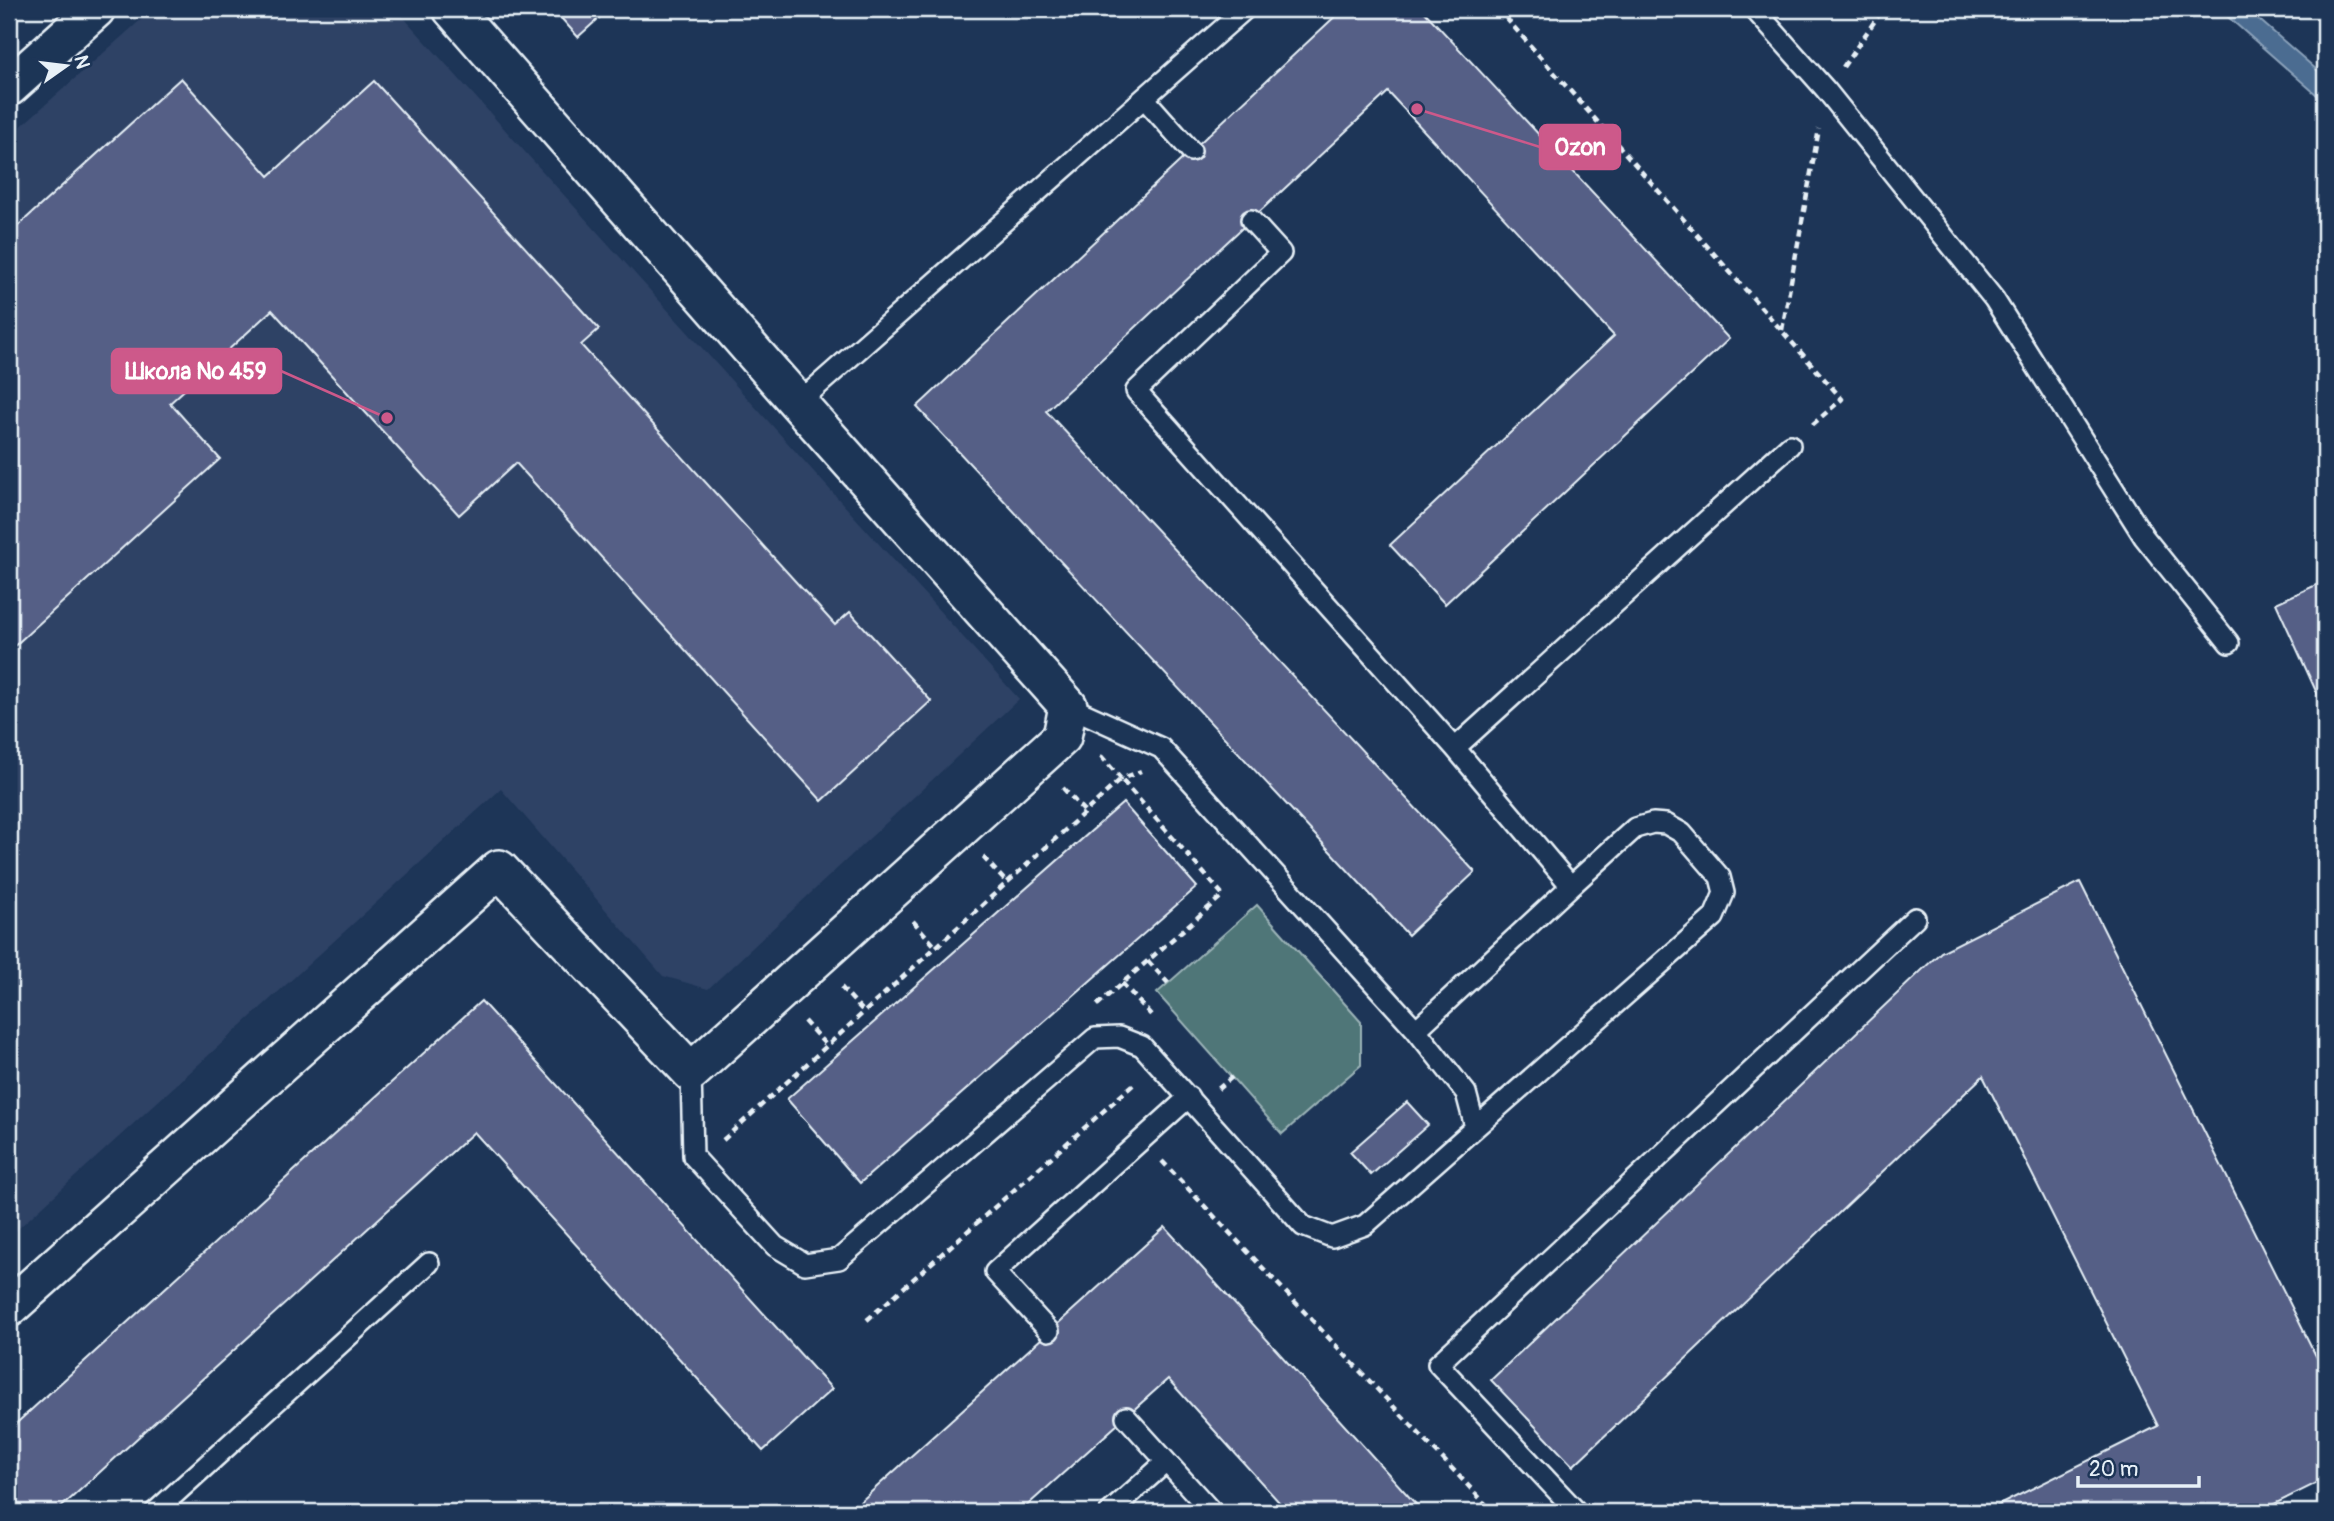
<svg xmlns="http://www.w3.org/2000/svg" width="2334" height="1521" font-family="Pangolin,sans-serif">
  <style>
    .built { fill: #2e4265 }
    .green { fill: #507678; stroke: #9cb4b8; stroke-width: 2 }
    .water { fill: #4b6c91; stroke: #8aa1ba; stroke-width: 2 }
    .building { fill: #545f86; stroke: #e8f1f8; stroke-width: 2 }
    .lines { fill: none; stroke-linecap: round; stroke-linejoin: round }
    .lane-casing { stroke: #e8f1f8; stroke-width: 24 }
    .street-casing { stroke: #e8f1f8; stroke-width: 42 }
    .path { stroke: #e8f1f8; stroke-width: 4.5; stroke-dasharray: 7 5; stroke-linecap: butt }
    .lane { stroke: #1d3557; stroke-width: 19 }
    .street { stroke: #1d3557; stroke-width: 37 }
    .leader { fill: none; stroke: #cd598a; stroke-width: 2.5 }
    .callout-dot { fill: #cd598a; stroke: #1d3557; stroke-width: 2.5 }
    .callout { fill: #cd598a; stroke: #cd598a; stroke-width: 2.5 }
    .callout-label { font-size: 23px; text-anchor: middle; font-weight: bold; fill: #fff }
  </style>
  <rect width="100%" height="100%" fill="#1d3557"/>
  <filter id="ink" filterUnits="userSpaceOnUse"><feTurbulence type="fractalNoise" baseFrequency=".0143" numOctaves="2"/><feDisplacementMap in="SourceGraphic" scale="14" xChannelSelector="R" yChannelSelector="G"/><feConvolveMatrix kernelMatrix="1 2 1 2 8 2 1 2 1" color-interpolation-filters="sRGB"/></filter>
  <g filter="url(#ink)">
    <path class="built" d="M153,9H396L1019,699L708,989L663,976L501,789L9,1237V137Z"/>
    <path class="green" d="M1257,905L1361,1022V1065L1282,1134L1157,993Z"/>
    <path class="water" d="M2219,9H2247L2325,77V102Z"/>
    <path class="building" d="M553,9H609L578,37Z
      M1343,9H1422L1729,339L1445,604L1390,545L1614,336L1388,92L1046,411L1475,872L1408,935L917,407Z
      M181,78L269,176L374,81L599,329L581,345L835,625L850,612L931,701L822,801L516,463L459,515L272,310L170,403L220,459L9,651V234Z
      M2325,581V711L2276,603Z
      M1123,803L1197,887L860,1183L787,1099Z
      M2080,882L2325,1374V1479L2258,1512H1985L2158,1426L1983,1076L1573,1466L1491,1380L1941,952Z
      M481,1001L832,1389L763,1451L474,1132L56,1512H9V1430Z
      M1407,1102L1428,1125L1371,1175L1350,1152Z
      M1165,1227L1423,1512H1288L1168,1379L1020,1512H849Z"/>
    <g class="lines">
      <defs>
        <path id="lane" d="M1754,9L1826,90L1994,299L2144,537L2229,643
          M1144,98L1191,151
          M798,403L1245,9
          M1068,706L1161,748L1416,1030L1571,886L1455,748L1136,391L1281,253L1251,220
          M1455,748L1790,445
          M1416,1030L1466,1093L1475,1127
          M691,1072L693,1156L775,1246L805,1264L839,1259L1095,1038L1119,1037L1142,1046L1303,1226L1332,1237L1365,1225L1714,917L1724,893L1720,877L1682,833L1666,824L1653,823L1635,828L1571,886
          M1049,1331L995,1272L1189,1097
          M1126,1417L1212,1512
          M155,1512L429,1263
          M1110,1512L1166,1462
          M1577,1512L1438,1364L1915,918"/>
        <path id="street" d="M9,87L96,9
          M9,1308L499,869L691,1072L1062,737L1068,706L798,403L452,9"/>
      </defs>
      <use href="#lane" class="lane-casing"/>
      <use href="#street" class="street-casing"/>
      <path class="path" d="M1498,9L1842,399L1812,425
        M1843,67L1883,9
        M1782,330L1819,129
        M1101,756L1121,779L1141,771
        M1063,788L1085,812L1121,779L1223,895L1096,1006
        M983,857L1007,883
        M913,921L936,947
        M1148,961L1168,983
        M1122,983L1152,1016
        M841,987L864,1012
        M804,1021L827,1046
        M1218,1089L1232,1077
        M723,1140L1085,812
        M1162,1161L1493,1512
        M867,1320L1134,1084"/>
      <use href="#lane" class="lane"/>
      <use href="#street" class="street"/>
    </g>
  </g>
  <path class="leader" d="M1417 109L1540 147M387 418L281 371"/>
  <g class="callout-dot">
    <circle cx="1417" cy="109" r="7"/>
    <circle cx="387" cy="418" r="7"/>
  </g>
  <g class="callout">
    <rect x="1540" y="125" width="80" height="44" rx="7"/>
    <rect x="112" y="349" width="169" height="44" rx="7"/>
  </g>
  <g class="callout-label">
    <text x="1580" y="155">Ozon</text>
    <text x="196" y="379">Школа № 459</text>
  </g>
  <rect width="2334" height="1521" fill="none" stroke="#1d3557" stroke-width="35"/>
  <rect x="18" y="18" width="2299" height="1486" fill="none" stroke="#e8f1f8" stroke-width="2.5" filter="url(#ink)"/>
  <g transform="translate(66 66) rotate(76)" stroke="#1d3557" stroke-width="5" paint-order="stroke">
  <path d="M0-5L12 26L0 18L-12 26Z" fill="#e8f1f8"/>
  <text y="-10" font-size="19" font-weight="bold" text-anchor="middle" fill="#e8f1f8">N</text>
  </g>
  <path d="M2078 1476v10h121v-10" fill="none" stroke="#e8f1f8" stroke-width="3.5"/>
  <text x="2089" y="1476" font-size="21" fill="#e8f1f8" stroke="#1d3557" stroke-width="5" paint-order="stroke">20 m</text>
</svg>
